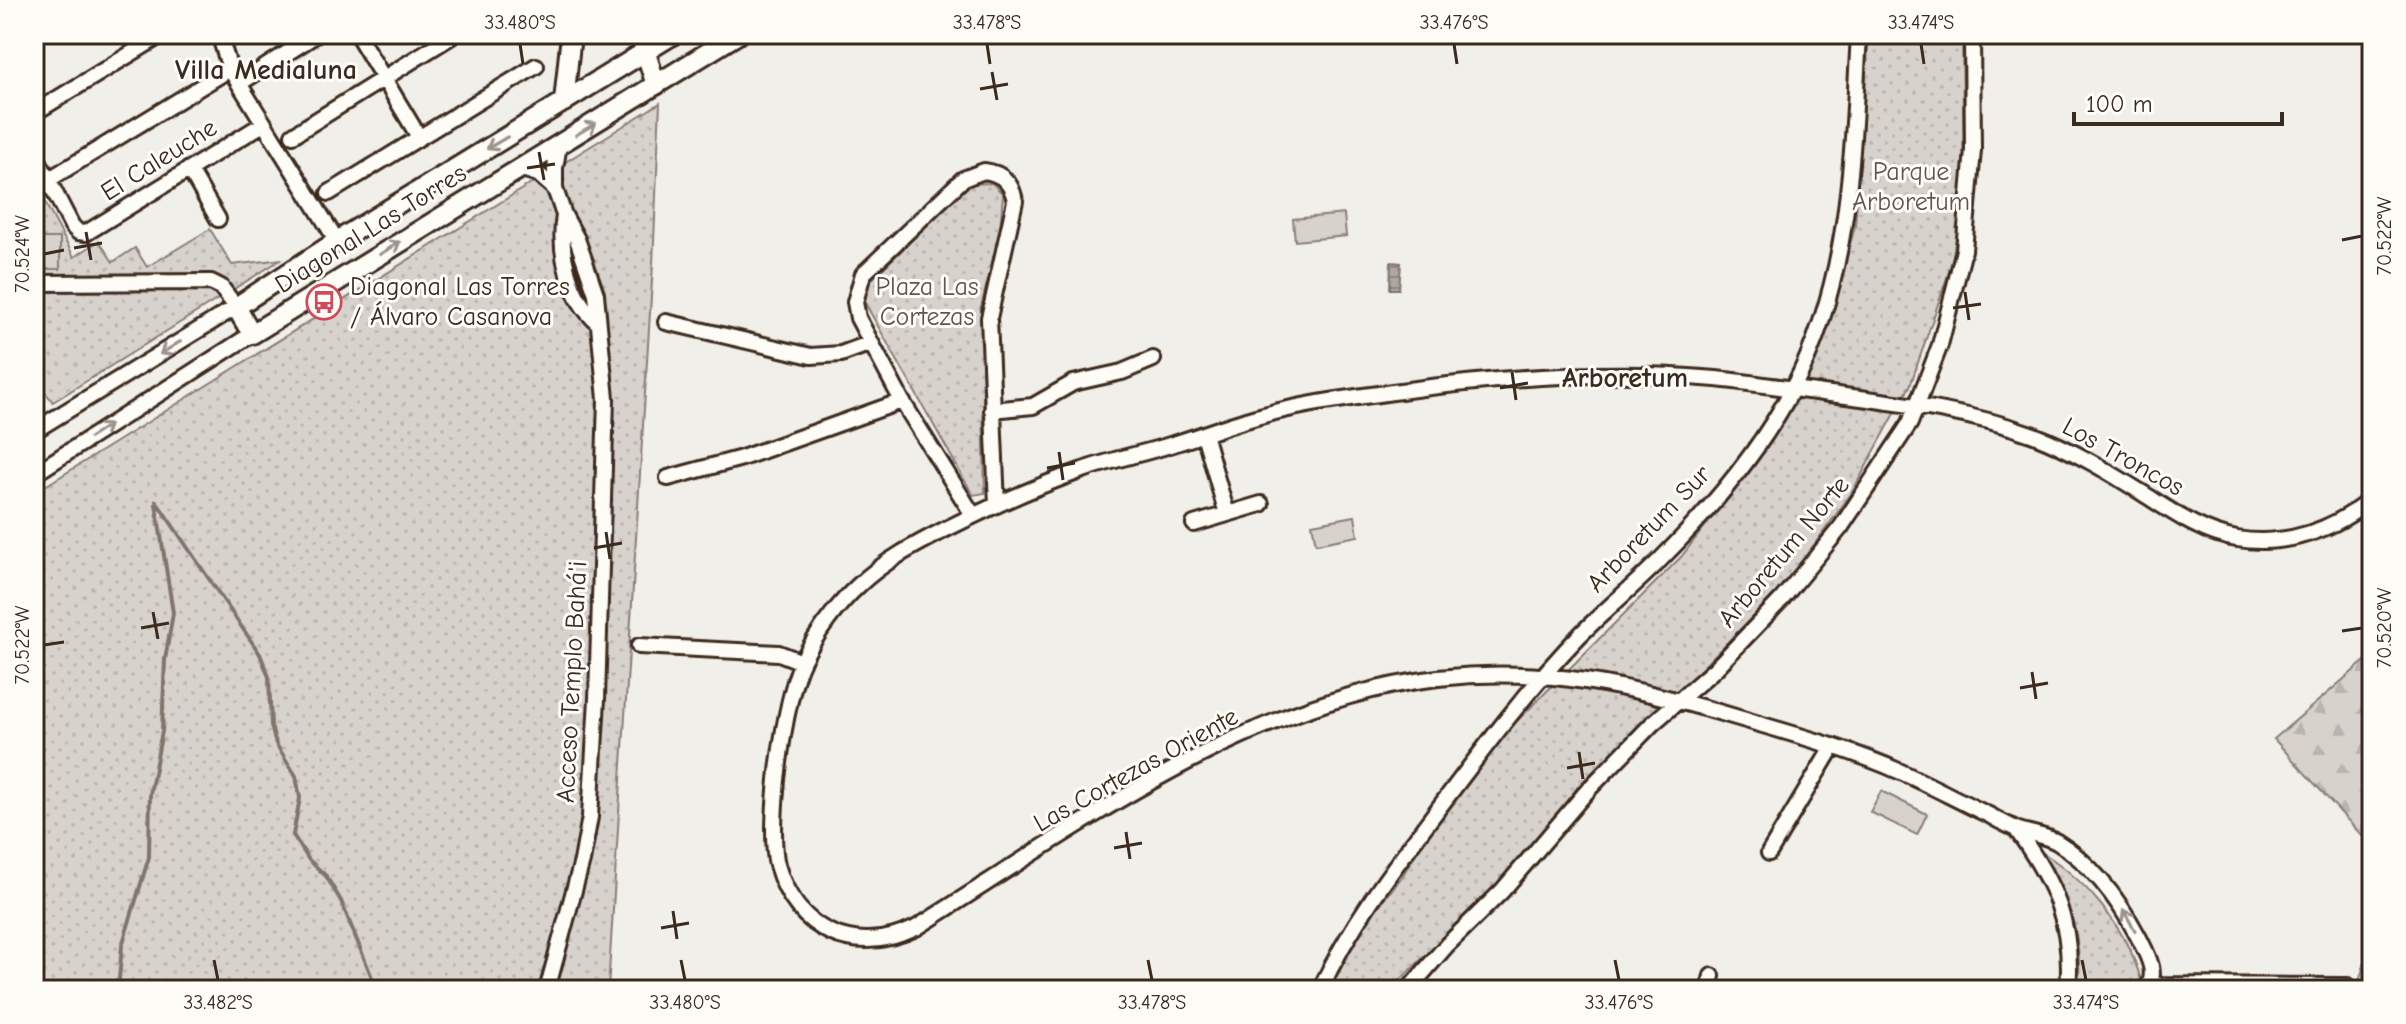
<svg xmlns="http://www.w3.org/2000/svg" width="2406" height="1024" font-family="'Comic Neue',sans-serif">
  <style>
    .grass { fill: url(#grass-dots); stroke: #897e75; stroke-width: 2 }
    .forest { fill: url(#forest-firs); stroke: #897e75; stroke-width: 2 }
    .pitch { fill: #d7d2cc; stroke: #897e75; stroke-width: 2 }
    .water { fill: url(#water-rules); stroke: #80746b; stroke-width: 2 }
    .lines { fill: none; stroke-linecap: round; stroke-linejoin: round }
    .stream { stroke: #80746b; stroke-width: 4 }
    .minor-casing { stroke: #3b2a1e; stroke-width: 20 }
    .major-casing { stroke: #3b2a1e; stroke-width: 24 }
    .minor { stroke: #fdfcf7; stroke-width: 14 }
    .major { stroke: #fdfcf7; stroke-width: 18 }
    .oneway { stroke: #9c938a }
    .ticks { fill: none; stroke: #3b2a1e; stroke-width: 3 }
    .labels { text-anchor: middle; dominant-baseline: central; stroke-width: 6; stroke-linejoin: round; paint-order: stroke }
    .street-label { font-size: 26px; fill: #3b2a1e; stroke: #fdfcf7 }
    .park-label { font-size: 26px; fill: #62544a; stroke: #fdfcf7 }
    .poi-label { font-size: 26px; fill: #3b2a1e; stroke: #fdfcf7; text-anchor: start }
    .neighbourhood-label { font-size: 28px; font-weight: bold; fill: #3b2a1e; stroke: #fdfcf7 }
    .neatline { fill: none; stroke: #3b2a1e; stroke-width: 3 }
    .ticks-label { font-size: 20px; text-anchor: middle; fill: #3b2a1e }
  </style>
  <defs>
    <pattern id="grass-dots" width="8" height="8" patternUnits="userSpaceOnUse" patternTransform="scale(2)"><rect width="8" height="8" fill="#d7d2cc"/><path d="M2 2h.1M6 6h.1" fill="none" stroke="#b9b4af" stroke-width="1.8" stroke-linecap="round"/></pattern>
    <pattern id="forest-firs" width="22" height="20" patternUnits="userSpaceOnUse" patternTransform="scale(2)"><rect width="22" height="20" fill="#d7d2cc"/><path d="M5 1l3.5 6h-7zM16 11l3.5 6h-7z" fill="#b9b4af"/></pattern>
    <pattern id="water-rules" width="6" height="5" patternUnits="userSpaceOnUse" patternTransform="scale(2)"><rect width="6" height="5" fill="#aea69f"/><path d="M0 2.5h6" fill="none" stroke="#8f8781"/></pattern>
  </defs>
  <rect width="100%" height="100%" fill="#f1efea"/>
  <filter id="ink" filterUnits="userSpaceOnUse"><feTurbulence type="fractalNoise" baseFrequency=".0125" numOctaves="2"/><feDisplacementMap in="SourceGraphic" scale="16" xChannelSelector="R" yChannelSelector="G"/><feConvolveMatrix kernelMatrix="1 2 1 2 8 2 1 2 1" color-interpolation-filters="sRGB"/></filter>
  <g filter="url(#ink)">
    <path class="grass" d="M1869,34H1962L1964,192L1951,266L1910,386L1851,494L1788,581L1688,682L1580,784L1513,870L1390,990H1327L1364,925L1401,878L1449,800L1502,736L1681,557L1741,480L1795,398L1834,304L1855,226Z
      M660,103L653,264L608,990H34V493Z
      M34,182L74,257L99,241L113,262L135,248L147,267L210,229L232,265L282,259L53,402L34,378Z
      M992,183L1003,194L1000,230L981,307L985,493L973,495L865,303L867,284L970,184Z
      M2035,848C2083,876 2126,926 2141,980L2114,990H2078C2084,937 2067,889 2035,848Z"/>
    <path class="forest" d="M2372,655V847L2274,739Z
      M2372,939V990H2356L2357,988Z"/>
    <path class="pitch" d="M1344,214L1346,236L1295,241L1293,219Z
      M34,238H60V269H34Z
      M1355,516L1358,536L1316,544L1312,524Z
      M1881,791L1927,814L1917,835L1870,812Z"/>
    <path class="water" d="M1391,262L1401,263L1399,289H1390Z"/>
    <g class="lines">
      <path class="stream" d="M156,501L260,654L269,677L271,726L276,744L296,776L300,798L293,835L309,860L326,876L341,901L377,990
        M118,990L122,946L149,857L150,794L162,731L165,660L173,613L156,504"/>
      <defs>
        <path id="minor" d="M219,34L230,69L337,241
          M357,34L419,137
          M34,37L39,34
          M240,83L317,34
          M34,113L163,34
          M293,135L455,34
          M34,152L72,226L78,232L86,233L263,124
          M519,168L538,174L555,189
          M189,169L218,219
          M48,180L230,69
          M329,193L536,66
          M564,215C558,252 569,298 598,323
          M34,283L211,282L221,287L236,307L34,431
          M666,322L811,356L841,354L871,343
          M992,410L1033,406L1073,383L1122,372L1153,359
          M1204,434L1227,514
          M34,474L252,334
          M668,478L742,458L902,401
          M973,515L902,401L858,318L855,302L863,274L963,179L984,171C1002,173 1012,183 1015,201L989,318L997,505
          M1194,524L1261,504
          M639,646L779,653L802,662
          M2016,829C2054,882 2074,924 2068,990
          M1769,853L1833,746
          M2150,985L2348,986
          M547,990L582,861L590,817L597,699L606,399L596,294L577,239L564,215L555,189V168L559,145
          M1320,990C1350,925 1392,870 1435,813C1481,752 1527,690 1580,635C1606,609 1634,586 1660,560C1710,510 1760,451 1793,388C1851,278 1852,155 1859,34
          M1408,990L1447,945L1502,891L1588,790L1652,724L1715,669L1782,599L1841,527L1910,423L1940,345L1964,250L1973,150L1972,34
          M1708,990L1712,976
          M2145,990C2160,976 2147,954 2139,938C2119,900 2094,865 2057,842C2045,835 2029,834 2016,829C2008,825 1999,821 1991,816C1961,802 1932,786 1901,772C1847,748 1789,733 1732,716C1631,686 1545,666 1438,678C1245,701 1076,828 916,928C855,957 796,932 777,865C767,825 784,698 803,660C816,634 837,605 859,585C884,561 915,545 946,529C990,507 1035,487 1080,471C1110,460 1141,454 1170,445C1200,436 1230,424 1260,416C1303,404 1349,398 1393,392C1499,377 1610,369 1716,379C1754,383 1792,389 1830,394C1898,403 1968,411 2034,435C2073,450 2109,472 2144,494C2174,513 2202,533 2237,539C2286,547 2335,530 2372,498"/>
        <path id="major" d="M640,34L656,85
          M674,34L337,241L236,307L252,334L738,34
          M564,102L571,34"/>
      </defs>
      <use href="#minor" class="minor-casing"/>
      <use href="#major" class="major-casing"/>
      <use href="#minor" class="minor"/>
      <use href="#major" class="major"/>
    </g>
    <defs><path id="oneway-shaft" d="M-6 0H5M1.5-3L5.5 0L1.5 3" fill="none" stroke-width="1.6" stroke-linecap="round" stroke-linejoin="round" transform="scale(2)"/></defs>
    <g class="oneway">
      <use href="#oneway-shaft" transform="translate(586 129) rotate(-31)"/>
      <use href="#oneway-shaft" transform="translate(497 143) rotate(149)"/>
      <use href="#oneway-shaft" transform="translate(390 248) rotate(-32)"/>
      <use href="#oneway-shaft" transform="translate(170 348) rotate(148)"/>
      <use href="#oneway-shaft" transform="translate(100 431) rotate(-33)"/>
      <use href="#oneway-shaft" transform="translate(2129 920) rotate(-120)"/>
    </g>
  </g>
  <path class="ticks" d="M520,44L523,64M987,44L990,64M1454,44L1457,64M1921,44L1924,64M992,72L997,100M980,89L1008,84M539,152L544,180M527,168L555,164M86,232L91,260M2342,240L2362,236M74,248L102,243M44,254L64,250M1965,292L1969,320M1953,308L1981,304M1512,372L1516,400M1500,388L1528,383M1059,452L1063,480M1047,468L1075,463M606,532L610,559M594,548L622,543M153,612L158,639M141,628L169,623M2342,631L2362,628M44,645L64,642M2032,672L2036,699M2020,688L2048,683M1579,752L1583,779M1567,768L1595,763M1126,832L1130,859M1114,848L1142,843M673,911L677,939M661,928L689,923M214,960L218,980M681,960L685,980M1148,960L1152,980M1615,960L1619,980M2082,960L2086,980"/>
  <defs>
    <symbol id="bus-ring" viewBox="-11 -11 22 22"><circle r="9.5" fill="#fdfcf7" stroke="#d1495b" stroke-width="1.5"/><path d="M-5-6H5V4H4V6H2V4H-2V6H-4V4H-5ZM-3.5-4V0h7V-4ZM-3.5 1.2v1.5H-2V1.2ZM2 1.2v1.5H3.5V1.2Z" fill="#d1495b"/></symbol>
  </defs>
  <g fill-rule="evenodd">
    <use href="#bus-ring" x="304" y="282" width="40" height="40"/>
  </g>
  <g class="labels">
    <g class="street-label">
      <text transform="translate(159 160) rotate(-32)">El Caleuche</text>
      <text transform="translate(371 229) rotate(-32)">Diagonal Las Torres</text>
      <text transform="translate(2123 457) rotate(29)">Los Troncos</text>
      <text transform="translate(1649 529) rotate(-46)">Arboretum Sur</text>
      <text transform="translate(1784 552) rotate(-50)">Arboretum Norte</text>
      <text transform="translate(572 682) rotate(-87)">Acceso Templo Bahá'i</text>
      <text transform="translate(1136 770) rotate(-29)">Las Cortezas Oriente</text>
    </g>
    <g class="park-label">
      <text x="1911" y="172">Parque<tspan x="1911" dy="30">Arboretum</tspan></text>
      <text x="927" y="287">Plaza Las<tspan x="927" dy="30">Cortezas</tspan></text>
    </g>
    <g class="poi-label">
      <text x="350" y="287">Diagonal Las Torres<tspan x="350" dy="30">/ Álvaro Casanova</tspan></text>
    </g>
    <g class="neighbourhood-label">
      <text x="266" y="70">Villa Medialuna</text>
      <text x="1625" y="378">Arboretum</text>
    </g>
  </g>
  <rect width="2406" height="1024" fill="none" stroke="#fdfcf7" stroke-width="88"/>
  <path d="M2074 112v12h208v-12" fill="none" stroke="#3b2a1e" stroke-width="4"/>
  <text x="2086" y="112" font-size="24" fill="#3b2a1e" stroke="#fdfcf7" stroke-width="6" paint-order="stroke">100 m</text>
  <rect x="44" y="44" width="2318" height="936" class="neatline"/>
  <g class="ticks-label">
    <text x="520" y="29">33.480°S</text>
    <text x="987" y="29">33.478°S</text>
    <text x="1454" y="29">33.476°S</text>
    <text x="1921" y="29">33.474°S</text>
    <text transform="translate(2384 236) rotate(-90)" y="7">70.522°W</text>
    <text transform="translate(22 254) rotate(-90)" y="7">70.524°W</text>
    <text transform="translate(2384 628) rotate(-90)" y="7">70.520°W</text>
    <text transform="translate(22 645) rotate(-90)" y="7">70.522°W</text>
    <text x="218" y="1009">33.482°S</text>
    <text x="685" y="1009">33.480°S</text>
    <text x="1152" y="1009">33.478°S</text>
    <text x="1619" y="1009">33.476°S</text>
    <text x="2086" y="1009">33.474°S</text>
  </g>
</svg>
